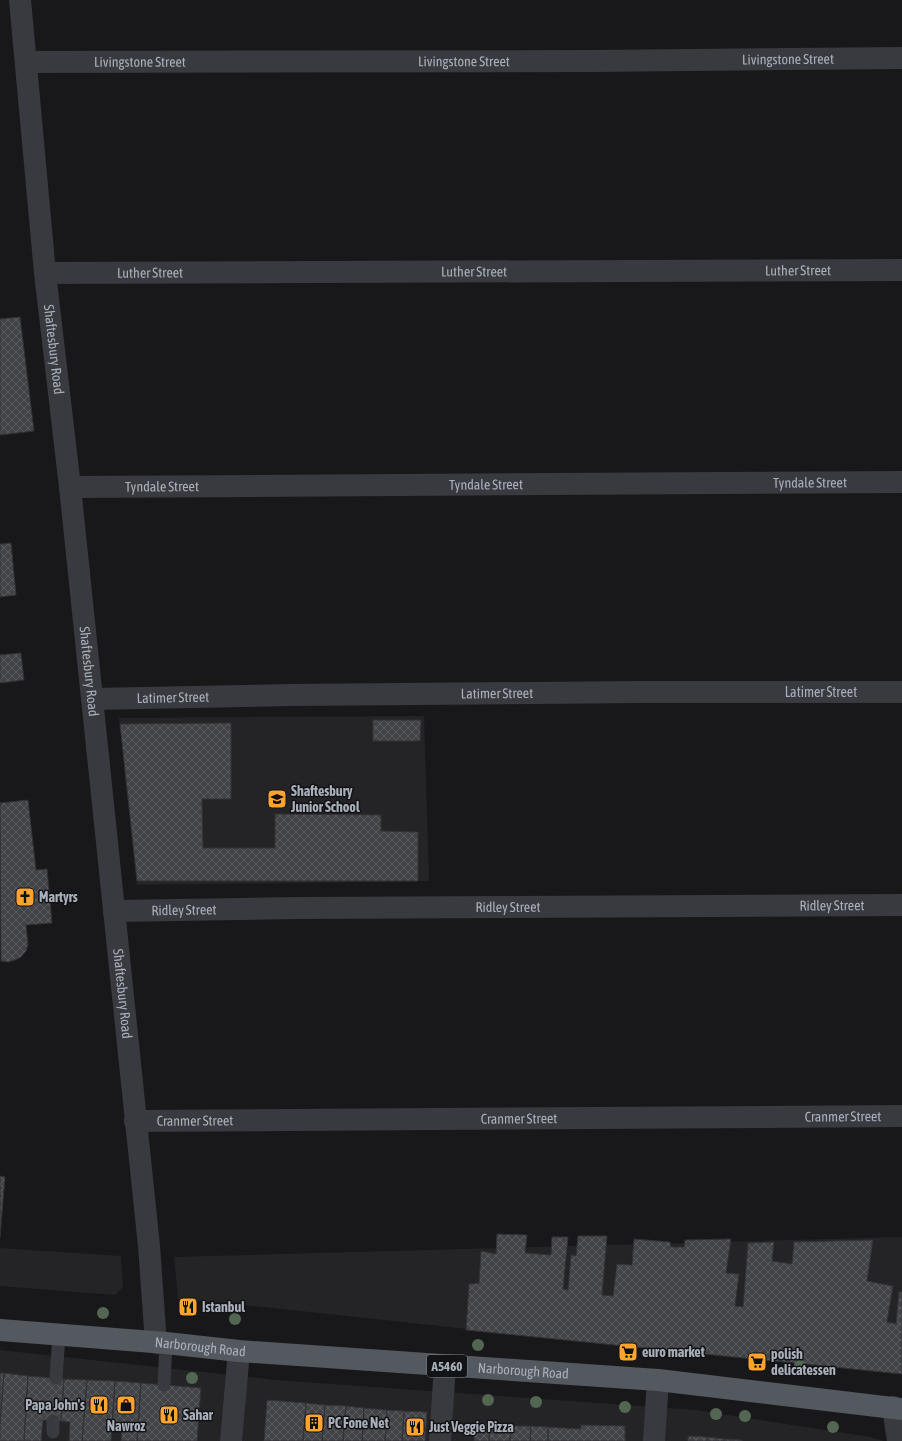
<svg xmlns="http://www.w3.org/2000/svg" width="902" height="1441" font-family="'Asap Condensed',sans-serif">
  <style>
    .built { fill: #242427 }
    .building { fill: url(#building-cross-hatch); stroke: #323236 }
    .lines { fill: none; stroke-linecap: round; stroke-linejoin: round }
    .service { stroke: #393a3f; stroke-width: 13 }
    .minor { stroke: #393a3f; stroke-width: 22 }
    .primary { stroke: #54585f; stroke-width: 22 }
    .tree { fill: #526752 }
    .labels { text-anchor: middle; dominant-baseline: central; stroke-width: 3; stroke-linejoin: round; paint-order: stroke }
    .shield { fill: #131315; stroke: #7c8189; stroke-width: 1 }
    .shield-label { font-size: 13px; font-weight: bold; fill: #a9b0bb }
    .street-label { font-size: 14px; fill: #a9b0bb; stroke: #131315 }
    .poi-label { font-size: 14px; font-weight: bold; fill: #a9b0bb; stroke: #131315; text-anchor: start }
  </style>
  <defs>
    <pattern id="building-cross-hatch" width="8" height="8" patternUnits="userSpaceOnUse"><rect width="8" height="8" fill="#424347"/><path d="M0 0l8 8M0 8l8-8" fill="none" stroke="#5a5c60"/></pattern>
  </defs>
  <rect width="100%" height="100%" fill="#18181a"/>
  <path class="built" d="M424,716L429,881L137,885L119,718Z
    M902,1237V1373L467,1329L235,1304L178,1299L174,1257Z
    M0,1248L121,1256L123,1287L115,1295L0,1286Z
    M0,1350L276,1380L696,1410L870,1437L884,1441H0Z"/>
  <path class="building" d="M20,317L34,431L0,435V319Z
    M11,543L16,595L0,597V544Z
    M21,653L24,680L0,683V655Z
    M373,720H421L420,741H373Z
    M231,723V799H202L203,848H275V814L381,815V831L418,832V881H137L120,724Z
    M28,800L36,870L47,869L52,923L26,925L28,945L26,951L21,957L15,960L8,962L1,961L0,803Z
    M0,1176L5,1177L0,1237Z
    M497,1234L527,1235L525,1253L551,1255L552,1237H568L563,1289L568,1290L571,1255L576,1256L578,1236H607L602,1295L613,1296L617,1264L632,1265L634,1239L670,1242L671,1247H684L685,1240L731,1239L726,1273L739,1274L735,1306L743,1307L748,1243L774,1242L772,1261L792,1264L794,1242L873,1240L867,1281L893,1286L887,1322L896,1324L899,1292H902V1374L466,1330L469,1284L479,1283L481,1251L496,1254Z
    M0,1373H4L0,1424Z
    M4,1373L28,1376L24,1441H0V1424Z
    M28,1376L64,1379L61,1421L43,1420L41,1441H24Z
    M64,1379L87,1380L82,1441H69L70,1422L61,1421Z
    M87,1380L115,1381L111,1441H82Z
    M115,1381L141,1383L137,1441H121L122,1429L112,1428Z
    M141,1383L201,1388L197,1441H137Z
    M267,1400L306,1403L303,1441H264Z
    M306,1403L325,1405L322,1441H303Z
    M325,1405L346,1406L343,1441H322Z
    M346,1406L364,1408L362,1441H343Z
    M364,1408L387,1410L385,1441H362Z
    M387,1410L404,1411L402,1441H385Z
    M404,1411L427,1412L425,1441H402Z
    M475,1423L490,1424L489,1441H474Z
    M490,1424L511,1426L510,1441H489Z
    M581,1425L625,1426V1441H548V1427L581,1429Z
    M511,1426H531L530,1441H510Z
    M531,1426L548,1427V1441H530Z
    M688,1436L707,1437V1441H688Z
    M707,1437L725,1439L724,1441H707Z
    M725,1439L742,1440V1441H724Z"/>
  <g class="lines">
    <path class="service" d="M56,1378L59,1335
      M164,1385L166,1343
      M53,1432V1421"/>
    <g class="minor">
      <path id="s1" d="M20,0L45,273L70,487L149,1246L156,1343"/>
      <path id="s2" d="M26,62L592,61L902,58"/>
      <path id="s3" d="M45,273L902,270"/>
      <path id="s4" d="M70,487L902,482"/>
      <path id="s5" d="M92,699L290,695L642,692H902"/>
      <path id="s6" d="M114,911L298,908L902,905"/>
      <path id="s7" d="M135,1121L902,1116"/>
      <path d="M893,1407L898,1441"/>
      <path d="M231,1441L239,1351"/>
      <path d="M440,1441L445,1366"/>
      <path d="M654,1441L658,1380"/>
    </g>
    <path class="primary" id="s8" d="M0,1330L166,1343L239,1351L658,1380L902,1409"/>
  </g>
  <g class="tree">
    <circle cx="103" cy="1313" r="6"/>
    <circle cx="235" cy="1319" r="6"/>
    <circle cx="478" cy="1345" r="6"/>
    <circle cx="800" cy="1366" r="6"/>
    <circle cx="192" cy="1378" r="6"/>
    <circle cx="488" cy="1400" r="6"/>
    <circle cx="536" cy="1402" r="6"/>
    <circle cx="625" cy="1407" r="6"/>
    <circle cx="716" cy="1414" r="6"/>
    <circle cx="745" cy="1416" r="6"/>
    <circle cx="833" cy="1427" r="6"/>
  </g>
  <defs>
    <symbol id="school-square" viewBox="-11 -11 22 22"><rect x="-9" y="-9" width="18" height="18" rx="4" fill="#fca42e" stroke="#131315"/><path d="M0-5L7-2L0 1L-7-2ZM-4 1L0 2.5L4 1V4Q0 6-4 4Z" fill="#111"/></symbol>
    <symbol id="church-square" viewBox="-11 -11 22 22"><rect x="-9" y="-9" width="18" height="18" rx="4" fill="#fca42e" stroke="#131315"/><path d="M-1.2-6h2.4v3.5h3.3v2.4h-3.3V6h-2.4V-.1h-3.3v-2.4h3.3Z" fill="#111"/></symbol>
    <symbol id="restaurant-square" viewBox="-11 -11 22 22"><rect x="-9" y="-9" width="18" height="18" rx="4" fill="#fca42e" stroke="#131315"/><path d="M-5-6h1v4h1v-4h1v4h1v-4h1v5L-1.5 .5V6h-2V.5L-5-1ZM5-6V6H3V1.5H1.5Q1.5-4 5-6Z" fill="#111"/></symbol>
    <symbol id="supermarket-square" viewBox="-11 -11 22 22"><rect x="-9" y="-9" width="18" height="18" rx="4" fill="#fca42e" stroke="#131315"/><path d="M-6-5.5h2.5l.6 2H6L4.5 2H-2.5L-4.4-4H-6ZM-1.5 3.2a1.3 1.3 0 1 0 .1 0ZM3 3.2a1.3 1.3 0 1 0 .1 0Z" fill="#111"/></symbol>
    <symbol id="shop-square" viewBox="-11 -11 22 22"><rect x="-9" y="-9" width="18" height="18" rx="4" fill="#fca42e" stroke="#131315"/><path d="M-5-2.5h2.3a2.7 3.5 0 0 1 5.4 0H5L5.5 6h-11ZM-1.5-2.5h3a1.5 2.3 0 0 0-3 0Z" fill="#111"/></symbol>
    <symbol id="building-square" viewBox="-11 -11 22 22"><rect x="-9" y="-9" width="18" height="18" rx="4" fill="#fca42e" stroke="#131315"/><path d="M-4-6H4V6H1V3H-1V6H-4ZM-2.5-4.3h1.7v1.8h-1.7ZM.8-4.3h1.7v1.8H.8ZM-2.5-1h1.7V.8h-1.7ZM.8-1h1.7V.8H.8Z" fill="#111"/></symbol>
  </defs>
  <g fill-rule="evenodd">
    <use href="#school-square" x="266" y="788" width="22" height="22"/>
    <use href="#church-square" x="14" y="886" width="22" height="22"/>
    <use href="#restaurant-square" x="177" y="1296" width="22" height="22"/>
    <use href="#supermarket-square" x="617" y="1341" width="22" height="22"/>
    <use href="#supermarket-square" x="746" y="1351" width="22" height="22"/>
    <use href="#restaurant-square" x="88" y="1394" width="22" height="22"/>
    <use href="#shop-square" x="115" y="1394" width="22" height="22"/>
    <use href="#restaurant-square" x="158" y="1404" width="22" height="22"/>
    <use href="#building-square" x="303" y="1412" width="22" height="22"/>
    <use href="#restaurant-square" x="404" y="1416" width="22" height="22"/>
  </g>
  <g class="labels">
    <rect class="shield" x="427" y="1355" width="40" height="22" rx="3"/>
    <g class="shield-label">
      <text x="447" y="1366">A5460</text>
    </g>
    <g class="street-label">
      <text stroke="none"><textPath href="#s2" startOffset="762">Livingstone Street</textPath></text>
      <text stroke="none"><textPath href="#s2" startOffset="438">Livingstone Street</textPath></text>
      <text stroke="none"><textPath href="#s2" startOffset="114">Livingstone Street</textPath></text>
      <text stroke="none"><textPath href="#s3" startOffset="753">Luther Street</textPath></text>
      <text stroke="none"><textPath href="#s3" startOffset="429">Luther Street</textPath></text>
      <text stroke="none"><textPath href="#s3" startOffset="105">Luther Street</textPath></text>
      <text stroke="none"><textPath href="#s1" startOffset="351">Shaftesbury Road</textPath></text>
      <text stroke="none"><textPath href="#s4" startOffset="740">Tyndale Street</textPath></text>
      <text stroke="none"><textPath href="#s4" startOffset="416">Tyndale Street</textPath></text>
      <text stroke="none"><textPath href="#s4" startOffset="92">Tyndale Street</textPath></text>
      <text stroke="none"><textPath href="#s1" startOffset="675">Shaftesbury Road</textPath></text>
      <text stroke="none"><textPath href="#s5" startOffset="729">Latimer Street</textPath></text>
      <text stroke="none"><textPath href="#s5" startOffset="405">Latimer Street</textPath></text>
      <text stroke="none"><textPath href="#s5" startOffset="81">Latimer Street</textPath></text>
      <text stroke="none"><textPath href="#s6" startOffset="718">Ridley Street</textPath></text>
      <text stroke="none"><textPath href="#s6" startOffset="394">Ridley Street</textPath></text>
      <text stroke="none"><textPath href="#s6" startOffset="70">Ridley Street</textPath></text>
      <text stroke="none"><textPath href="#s1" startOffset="999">Shaftesbury Road</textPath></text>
      <text stroke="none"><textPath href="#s7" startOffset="708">Cranmer Street</textPath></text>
      <text stroke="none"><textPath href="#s7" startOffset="384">Cranmer Street</textPath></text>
      <text stroke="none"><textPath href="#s7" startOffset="60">Cranmer Street</textPath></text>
      <text stroke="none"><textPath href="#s8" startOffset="201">Narborough Road</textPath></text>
      <text stroke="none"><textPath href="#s8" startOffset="525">Narborough Road</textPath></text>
    </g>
    <g class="poi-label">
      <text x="291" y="791">Shaftesbury<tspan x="291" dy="16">Junior School</tspan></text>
      <text x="39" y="897">Martyrs</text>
      <text x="202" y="1307">Istanbul</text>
      <text x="642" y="1352">euro market</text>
      <text x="771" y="1354">polish<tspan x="771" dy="16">delicatessen</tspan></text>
      <text x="85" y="1405" text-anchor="end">Papa John's</text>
      <text x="183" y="1415">Sahar</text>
      <text x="328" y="1423">PC Fone Net</text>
      <text x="126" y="1426" text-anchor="middle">Nawroz</text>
      <text x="429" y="1427">Just Veggie Pizza</text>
    </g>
  </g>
</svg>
